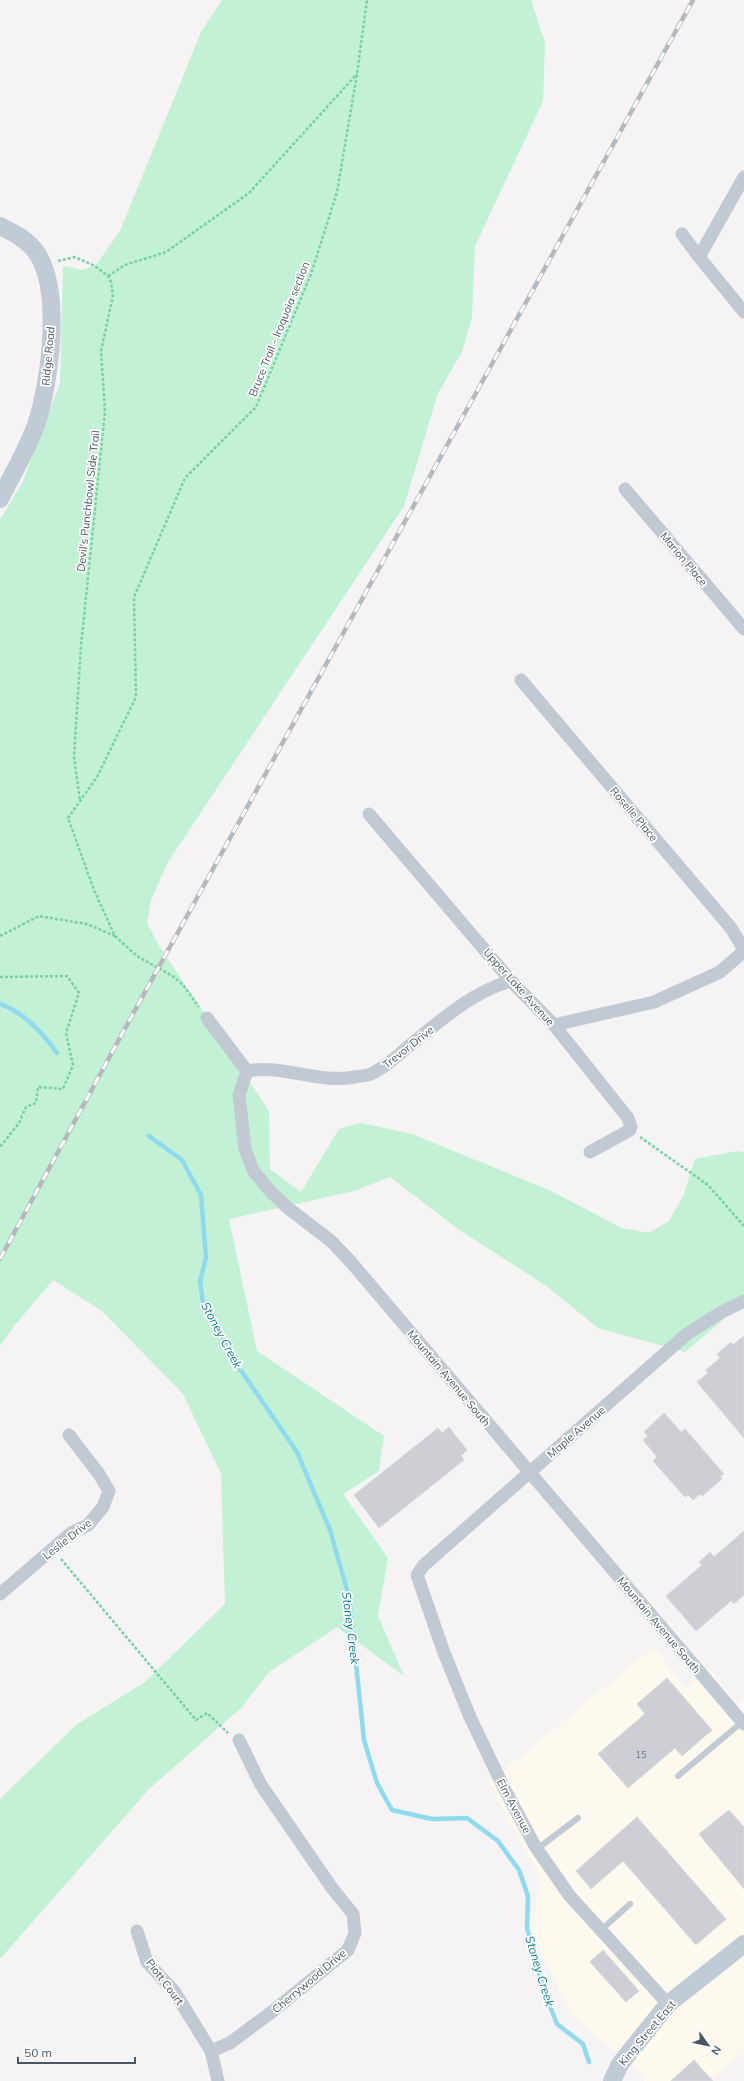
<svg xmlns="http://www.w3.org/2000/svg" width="744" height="2081" font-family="Mulish,sans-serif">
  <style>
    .commercial { fill: #fdf9ef }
    .green { fill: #c3f1d5 }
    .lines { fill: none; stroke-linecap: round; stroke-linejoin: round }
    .stream { stroke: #90daee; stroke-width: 4.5 }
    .building { fill: #cdcfd5; stroke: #d7d9de }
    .path { stroke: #7ad0a6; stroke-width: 2.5; stroke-dasharray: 3 2; stroke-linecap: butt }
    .lane { stroke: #c1cad2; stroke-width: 6 }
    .street { stroke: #c1cad2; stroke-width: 13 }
    .secondary { stroke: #c1cbd6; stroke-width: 18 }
    .rail-casing { stroke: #b5b8bd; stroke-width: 4.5 }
    .rail { stroke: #fff; stroke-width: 3; stroke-dasharray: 9; stroke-linecap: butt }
    .labels { text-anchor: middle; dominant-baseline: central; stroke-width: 3.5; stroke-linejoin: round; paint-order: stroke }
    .number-label { font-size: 9px; fill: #6b747e }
    .street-label { font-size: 11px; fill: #4a5661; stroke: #fff }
    .water-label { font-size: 12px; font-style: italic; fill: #0c7c9b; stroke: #fff }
  </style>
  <rect width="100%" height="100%" fill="#f5f3f3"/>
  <path class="commercial" d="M654,1647L685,1688L709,1668L737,1705L744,1699V2052L708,2081H645L634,2067L570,2014L532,1933L540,1879L489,1782Z"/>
  <path class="green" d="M222,0H531L545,43L543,101L475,246L472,317L462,352L438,393L404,506L168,862L151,900L147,923L158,944L269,1111L270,1169L301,1192L339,1129L361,1123L412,1134L549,1190L622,1228L649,1233L669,1221L684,1194L695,1159L737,1151L744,1152V1302L685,1352L598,1328L545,1285L458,1229L390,1177L354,1191L229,1219L257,1351L384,1436L379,1471L343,1494L388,1558L378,1616L404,1676L337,1627L269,1672L241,1708L149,1789L0,1959V1799L76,1725L145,1682L225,1604L221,1474L183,1394L102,1311L53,1280L15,1325L0,1346V520L23,481L60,383L63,266L82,270L96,265L120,231L201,32Z"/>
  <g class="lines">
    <path class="stream" d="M0,1004C23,1012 43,1033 57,1053
      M149,1136L182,1160L201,1195L206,1258L200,1281L203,1303L240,1369L297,1452L330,1530L349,1597L364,1740L377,1783L392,1810L432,1819L467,1818L498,1841L519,1870L528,1896L527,1928L543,1988L557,2024L583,2044L589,2062"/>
  </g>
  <path class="building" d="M744,1336V1438L697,1382L708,1373L706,1370L720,1358L717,1354L731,1342L733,1345Z
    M664,1413L681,1432L685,1429L724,1474L720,1476L722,1479L702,1496L700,1494L693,1500L688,1495L685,1497L653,1461L657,1457L643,1440L648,1436L644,1432Z
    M449,1427L467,1450L461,1456L464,1460L379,1528L354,1495L438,1428L442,1433Z
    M744,1531V1595L734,1604L731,1601L696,1631L666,1596L702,1565L699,1562L710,1552L714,1557Z
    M667,1678L712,1730L682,1756L675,1748L628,1788L598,1754L645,1714L637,1704Z
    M729,1810L744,1827V1889L699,1834Z
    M637,1817L726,1919L696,1945L623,1861L591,1889L576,1871Z
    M603,1950L639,1991L626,2002L590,1962Z
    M694,2060L713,2081H671Z"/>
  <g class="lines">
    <path class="path" d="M58,261L75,257L95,266L108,276L111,282L113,296L101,351L105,411L81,646L74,757L80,801
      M108,276L125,265L166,252L249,193L357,74
      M0,936L39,916L87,924L115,936L94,890L68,818L97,777L136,697L134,597L185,478L256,407L311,274L337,192L357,74L367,0
      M115,936L137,956L174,977L183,985L199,1007
      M0,977L67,976L79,993L66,1033L73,1065L63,1089L38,1087L36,1103L26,1107L19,1123L0,1147
      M640,1137L708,1185L744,1226
      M61,1559L196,1720L207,1713L228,1733"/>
    <path class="lane" d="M678,1776L742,1722
      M537,1849L578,1818
      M601,1930L630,1904"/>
    <path class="street" d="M682,234L699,257L744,312
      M699,257L744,177
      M625,489L744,629
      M521,680L731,928L744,950
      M369,814L511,981L554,1025L628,1118L631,1127L630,1130L590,1152
      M207,1018L247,1071L239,1095L245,1149L253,1170L269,1190L288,1208L331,1241L350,1261L744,1724
      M554,1025L654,1002L720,972L744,951
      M247,1071C283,1064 317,1084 355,1077C360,1076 368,1076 373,1073C386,1066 398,1056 409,1046C440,1021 472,992 511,981
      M0,1594L71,1533L88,1525L103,1507L109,1491L99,1474L69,1435
      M137,1931L147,1962L174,1991L211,2051
      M668,2004L569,1895L535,1846L504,1788L470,1717L443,1650L417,1575L423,1566L687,1334L720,1313L744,1301
      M218,2081L211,2051L230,2043L273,2011L348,1950L355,1933L353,1914L332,1888L261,1785L239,1740"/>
    <path class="secondary" d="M0,226C12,232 24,238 33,248C64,284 50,383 36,425C27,450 12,475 0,499
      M612,2081L620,2064L668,2004L744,1944"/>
    <defs>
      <path id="rail" d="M0,1259L129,1021L693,0"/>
    </defs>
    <use href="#rail" class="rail-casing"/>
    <use href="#rail" class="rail"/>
  </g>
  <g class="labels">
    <g class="number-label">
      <text x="641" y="1754">15</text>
    </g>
    <g class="street-label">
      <text transform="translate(279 329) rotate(-68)">Bruce Trail - Iroquoia section</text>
      <text transform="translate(48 356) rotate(-85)">Ridge Road</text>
      <text transform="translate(88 501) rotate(-84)">Devil's Punchbowl Side Trail</text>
      <text transform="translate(684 559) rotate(50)">Marion Place</text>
      <text transform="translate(634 814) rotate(50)">Roselle Place</text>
      <text transform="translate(519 987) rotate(48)">Upper Lake Avenue</text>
      <text transform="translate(408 1047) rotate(-38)">Trevor Drive</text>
      <text transform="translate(449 1378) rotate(50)">Mountain Avenue South</text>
      <text transform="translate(576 1432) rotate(-41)">Maple Avenue</text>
      <text transform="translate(67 1539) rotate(-38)">Leslie Drive</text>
      <text transform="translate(659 1625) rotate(50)">Mountain Avenue South</text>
      <text transform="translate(514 1806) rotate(62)">Elm Avenue</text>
      <text transform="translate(309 1981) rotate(-40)">Cherrywood Drive</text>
      <text transform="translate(165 1982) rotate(53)">Piott Court</text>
      <text transform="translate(647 2033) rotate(-50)">King Street East</text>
    </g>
    <g class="water-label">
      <text transform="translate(222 1335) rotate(62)">Stoney Creek</text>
      <text transform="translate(351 1628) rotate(83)">Stoney Creek</text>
      <text transform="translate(540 1971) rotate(73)">Stoney Creek</text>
    </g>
  </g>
  <g transform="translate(708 2045) rotate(123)" stroke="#ffffff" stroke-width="3" paint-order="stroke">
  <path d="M0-3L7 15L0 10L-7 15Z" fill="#4a5661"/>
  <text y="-6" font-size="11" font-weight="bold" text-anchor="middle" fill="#4a5661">N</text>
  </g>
  <path d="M18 2057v6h117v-6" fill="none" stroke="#4a5661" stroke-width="2"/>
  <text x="24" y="2057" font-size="12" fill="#4a5661" stroke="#ffffff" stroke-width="3" paint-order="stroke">50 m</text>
</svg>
